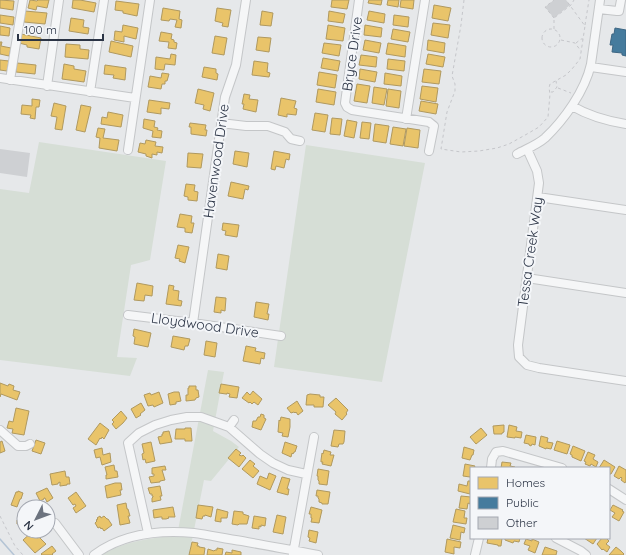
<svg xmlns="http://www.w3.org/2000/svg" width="626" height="555" font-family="Quicksand,sans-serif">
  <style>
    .green { fill: #d6ded6 }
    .homes { fill: #e9c46a; stroke: #b0995f }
    .public { fill: #457b9d; stroke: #3d6683 }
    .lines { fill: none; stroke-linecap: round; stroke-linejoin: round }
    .stream { stroke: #b4c4d5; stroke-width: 1.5 }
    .building { fill: #ced0d3 }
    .minor-casing { stroke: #c4c6c8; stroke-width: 10 }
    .path { stroke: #c5c6ca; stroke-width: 1; stroke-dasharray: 3 3; stroke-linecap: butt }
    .minor { stroke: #f5f6f7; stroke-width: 8 }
    .labels { text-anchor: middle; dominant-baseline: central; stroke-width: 4; stroke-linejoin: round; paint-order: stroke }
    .street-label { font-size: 14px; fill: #2b3445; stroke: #f4f6f9 }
  </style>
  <rect width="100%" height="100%" fill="#e6e8ea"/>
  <path class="green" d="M39,142L166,161L150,260L131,265L117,357L137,358L130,376L0,360V189L29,193Z
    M306,145L425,163L382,382L274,367Z
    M208,370L224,372L213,431L231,441L239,447L211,481L204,480L189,555H102C121,542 154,537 177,536Z"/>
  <path class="homes" d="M0,0L14,1L13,10L0,8Z
    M30,0L37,1L38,0H49L47,8L37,6L36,10L28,8Z
    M73,0H80L96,3L94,12L72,8Z
    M332,0H349L347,9L331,7Z
    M369,0H382L381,5L368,3Z
    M388,0H399L398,7L387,5Z
    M401,0H414L413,9L400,7Z
    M116,1L139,4L137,16L123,13V11L115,10Z
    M434,5L451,8L448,21L432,18Z
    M163,8L180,11L179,19L182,20L181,28L175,27L177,20L170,19L169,21L161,20Z
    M217,8L231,10L228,27L222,26L223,23L215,21Z
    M25,11L47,13L45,24L24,22Z
    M262,11L273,13L271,26L260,25Z
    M329,11L345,14L343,23L328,21Z
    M369,11L385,14L384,23L367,20Z
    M0,15L14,17L13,25L0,23Z
    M394,15L409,17L408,27L393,25Z
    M71,18L84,20L83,27L89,28L88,34L69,31Z
    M433,23L450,25L448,38L431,35Z
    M123,25L138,28L136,39L124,36V42L114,40L115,31L122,32Z
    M328,25L345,28L343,41L326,39Z
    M365,25L382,28L381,37L364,35Z
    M0,26L10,28L9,36L0,35Z
    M393,29L410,32L408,42L391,39Z
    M161,32L172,34L171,39L174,40V42L177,43L176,49L168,48L169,42L159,41Z
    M21,34L41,38L39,49L27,47V45L19,43Z
    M215,36L227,38L224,55L212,53Z
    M258,37L271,38L269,52L256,50Z
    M365,40L381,43L379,53L363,50Z
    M428,40L445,43L444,53L427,50Z
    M111,41L133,46L131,57L109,52Z
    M0,42H2L1,46L11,48L9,56L0,54Z
    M324,43L341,45L339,56L322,53Z
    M388,43L406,46L405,57L386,54Z
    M66,44L80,45V49L89,50L88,59L65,57Z
    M171,54L176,55L175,65L165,64L164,70L155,69L156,57L170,59Z
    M428,54L445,57L443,67L426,64Z
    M361,55L377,57L376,67L359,65Z
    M323,58L340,61L338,71L321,68Z
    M388,59L405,61L404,71L387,69Z
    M0,60L9,61L7,71L0,70Z
    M254,61L268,63L267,72L270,73L269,77L252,75Z
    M17,63L36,65L35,74L16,72Z
    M64,64L74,66V69L86,71L84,82L62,79Z
    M105,65L126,68L125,80L113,78L114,75L104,74Z
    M204,67L216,69V73L218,74L217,80L202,77Z
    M360,69L377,72L375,82L359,79Z
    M424,69L441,71L439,84L422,82Z
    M319,72L337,75L335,88L317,85Z
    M162,73L169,74L167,81H165V84H162L161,89L148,87L150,76L161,78Z
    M385,73L402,76L401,86L384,84Z
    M357,84L370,86L367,103L354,101Z
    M422,86L438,88L436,102L420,99Z
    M374,87L387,89L384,105L372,103Z
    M198,89L214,93L210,111L203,109L204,105L195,103Z
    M318,89L336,92L334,105L316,102Z
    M388,89L401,91L399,108L386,106Z
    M244,94L250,95L249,99L258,100L256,112L243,109L244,104H242Z
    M281,98L296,101L294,108L297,109L296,115L287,114V117L278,115Z
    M32,99L40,100L39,107H36L35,119L30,118L31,115L21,114L22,105L32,106Z
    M149,100L170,103L169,109L161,108V114L147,112Z
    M421,101L438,104L436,114L419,111Z
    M54,103L66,106L62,130L55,129L57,117L51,116Z
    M81,105L91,107L85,132L76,130Z
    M108,112L123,115L121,127L101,124L102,117L107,118Z
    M315,113L328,115L325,132L312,130Z
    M332,118L342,119L340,135L330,134Z
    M144,119L155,121L154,127L158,128L157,130L162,131L161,138L152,137L153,131L143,128Z
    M347,120L357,122L354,138L344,136Z
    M362,122L371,123L369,139L360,138Z
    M190,123L206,125L205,130H207L206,136L191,134V127H189Z
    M375,124L389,126L386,143L373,141Z
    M393,127L406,129L403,146L390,144Z
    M98,128L105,129L103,138L119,140L117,151L99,148L100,138L96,137Z
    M407,128L420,130L418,148L404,146Z
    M146,140L156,142L155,146L163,147L162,153L157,152V155L152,154V158L146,156V154L138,152L140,143L145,144Z
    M235,151L249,153L247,167L233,164Z
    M274,151L290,154L289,160L286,159L284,168L276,166L275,170L271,169Z
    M188,153L203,154L201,168L187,167Z
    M231,182L249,186L248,190L245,189L243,199L228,196Z
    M186,184L195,185L194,191L198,192L197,201L188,200V197L184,196Z
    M180,214L192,216L191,223H194L192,233L185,232V228L177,227Z
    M223,223L239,225L237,237L225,235L226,231L222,230Z
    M178,245L189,247L185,263L179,261L180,259L175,258Z
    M218,254L229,256L227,270L216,268Z
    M137,283L153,286L152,296L145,295L144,301L134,300Z
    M169,285L174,286L173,290L179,291L178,300L182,301L181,306L166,304Z
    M216,297L226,298L225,311L221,310V313L214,312Z
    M256,302L269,304L267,314H269L268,320L254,317Z
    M134,329L151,333L148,347L134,344L135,337L133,336Z
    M173,336L190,339L188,346H185L184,350L171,347Z
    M206,341L217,343L215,357L204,355Z
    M246,346L256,348L255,351L265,353L264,359L261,358L260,364L243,361Z
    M0,383L8,386L9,384L14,386L13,390L20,392L17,400L1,394L0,397Z
    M221,384L239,387L237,398L229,397L230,394L227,393V394H226L219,393Z
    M189,386H196V390H198L199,397L196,398L195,400L186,401V395H188V388H189Z
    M253,391L262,399L258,405L254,402L252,404L250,402L249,403L242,398L247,392L250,395Z
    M159,392L163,403L154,407L153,405L148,406L144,395L150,393L151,395Z
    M174,392H179L181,401L176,402V404L170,405L168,394Z
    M310,394L320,395V397H324L323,407H314V405H306L307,395Z
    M336,398L348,410L346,413L347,414L342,420L335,414L336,412L328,405Z
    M297,401L303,411L298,415L296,412L295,413L294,412L291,413L287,408Z
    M141,403L145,410L140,414L141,415L136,418L131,409Z
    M16,408L29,411L24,435L12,433L13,429L7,428L9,421L13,422Z
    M121,411L127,418L123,423L116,429L112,424L114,422L112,420Z
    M261,414L264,415V418L266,419L261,430L252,427L253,421H256L258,417H260Z
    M281,417L290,419V427L288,437L282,436L283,433L278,432L279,420L280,421Z
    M100,423L109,430L104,439L102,437L101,439L100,438L96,445L88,439Z
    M504,425V432L502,433V434H494L493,426Z
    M509,425L517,427L516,431L522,432L521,438L515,437V438L507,437Z
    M185,428H191L192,441H185V439H175L176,429H185Z
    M481,428L487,435L476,444L470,437Z
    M334,430L345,431L344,442L343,444H339L338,447L331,446Z
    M169,431L172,442L160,444L158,437L162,436V434H163V432Z
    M526,435L536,437L535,445L532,444L531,446L529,445V444L524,443Z
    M541,436L548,438L547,442L553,443L551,449L546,448V449L539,446Z
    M36,440L45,443L41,454L32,451Z
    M2,441L5,451L0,453V442Z
    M557,441L570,445L567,454L554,450Z
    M151,442L155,461L146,463L145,459L143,460L142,454L144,453L142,444Z
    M285,442L297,446L295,452H294L293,454L292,453L291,457L282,453Z
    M573,446L585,451L581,461L572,457V455L570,454Z
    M464,447L474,450L473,455H472L470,460L462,458Z
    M102,448L103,455L110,453L111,462L102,465L100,457L96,458L94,450Z
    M236,449L241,453L239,455L242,456L243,455L246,458L239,467L228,458Z
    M324,450L331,452L330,455H334L331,466L322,464L323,462H321V460L322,453L323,454Z
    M588,452L595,455L593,459L598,462L596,467L591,464L590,466L585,464L586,462L584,461Z
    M250,460L255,464L253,466L259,471L253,478L242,469Z
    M604,460L615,467L611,474H609V468H599Z
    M502,462L511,463L510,466L515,467V468H501Z
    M465,464L475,466L474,468H471V474L470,477L463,476Z
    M114,465L115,471H117L118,477L106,479V475H107L105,467Z
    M165,466L166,470H162L165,480L160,481V482L151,483L149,477L154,476V474H152V468Z
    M619,466L626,470V481L625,483L621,480L622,478L621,477L619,479L614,476Z
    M318,469L329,471L327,485L319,484V481L318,480V476H317Z
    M65,471L66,477H69L70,484H67V485L60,486V482L58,483V484L52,485L50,474Z
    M269,473L276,476L270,490L257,484L260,476L267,479Z
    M282,477L290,479L287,489H289L288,495L277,492Z
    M468,481H471L470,494L458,491L459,484L467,486Z
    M115,483H121L122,490H120L121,495L107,498L105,486Z
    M160,486L162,496H160L161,500L152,502V498L153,497V496H152V494H150L148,488Z
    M47,488L53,498L47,502L45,498H44V499L40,501L36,493Z
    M317,490L330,492L328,504H322V503L319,502V499L318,498V496H316Z
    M18,491L23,493L21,499H20L17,507L11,505L16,492H18Z
    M76,492L86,506L76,513L73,508L76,506L75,504L73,505L68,498Z
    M461,496L471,497L470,504L468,503L467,509L459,508Z
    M126,503L127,509H128L130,516H128L130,523L120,525L117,505Z
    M198,505L213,507L211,517L205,515V516H203L202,519L196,518Z
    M613,505L623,510L622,511L624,512L619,521L612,517L615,513L610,510Z
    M173,507L175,517H168L169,518L166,519H162V517H160L154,518L153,510Z
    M311,507L322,510L319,523L311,522L312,518H311V514H309Z
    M217,509L228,512L227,518H221V522L215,521Z
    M456,509L465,511L464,518H467L466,524L453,522Z
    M234,511L243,512V514L249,516L247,524H239L238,525L232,524Z
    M23,513H24V528H22V526H19L18,524H17V520H18V515L24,514Z
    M277,515L286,517L283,534L273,532Z
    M100,516L101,518L104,516L107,519H108L112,525L104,531L102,528L101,529L100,527L98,528L95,523L97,521L96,520L98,519L97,518Z
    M254,516L266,518L265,526L261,525V527L259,526V529L252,528Z
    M453,525L465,528L464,533L461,532L460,540L450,538Z
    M309,530L318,532L316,543L309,541L310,538L308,537Z
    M32,532L37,538L39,537L46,544L35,553L23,540Z
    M488,538H502L501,546H498V545L487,543Z
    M505,538H520L519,542L514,541L513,543L505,540Z
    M584,538H597L593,544Z
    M602,538H606L609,541L606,544L610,547L607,552L603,549L602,550L597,544Z
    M447,539L461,542L460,548L454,547V554L445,552Z
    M526,539L532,541V539L539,542L535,553L528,550L530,546L524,544Z
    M192,542L198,543L197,546H199V547L205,548L204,555H189Z
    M52,546L56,551L52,554L53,555H42L41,554Z
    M545,547L557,551L556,555H542Z
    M616,547L621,551L624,554L623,555H609Z
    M217,548L223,549L222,555H207L208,549L214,551L215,550H217Z
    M232,550L241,552V555H225L226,552L232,553Z"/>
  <path class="public" d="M615,28L626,30V56L622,55V53L612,52L613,45H610L612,34H614Z"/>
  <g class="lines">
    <path class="stream" d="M0,539L14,555"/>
  </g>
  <path class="building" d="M554,0H566L570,5L554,18L545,7Z
    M0,149L30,153L27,177L0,173Z"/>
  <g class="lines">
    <defs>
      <path id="minor" d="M359,0L345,103L347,107L352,110L429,122L434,126L429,151
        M599,9L617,11H619L621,0
        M591,67L626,72
        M0,78L135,98
        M10,80L23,0
        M47,86L59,0
        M90,92L104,0
        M572,106C589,116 607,121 626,124
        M406,119L425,0
        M221,123L246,126H268L285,132L291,139L300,141
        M527,149L537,171L539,183L518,345L519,357L527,365L539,368L626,381
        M128,150L150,0
        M517,154C526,149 537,145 545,138C564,120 585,91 591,64L600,0
        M538,197L626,210
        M527,278L626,293
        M128,315L193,323L281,336
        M193,323L225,97L236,65L246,0
        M229,427L234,420
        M0,430L18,446H26L30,444
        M491,468L492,459L496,452L503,451L562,468
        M609,489L626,500
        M55,523L79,555
        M148,533L128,443L139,433L155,425L171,420L187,417H201L229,427L260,454L273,463L288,470L306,474
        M556,538L581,551L586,555
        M293,554L314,437
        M94,555C122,534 160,530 194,533C210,535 226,539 242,541C267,546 293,550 318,555
        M475,555L479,538"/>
    </defs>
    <use href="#minor" class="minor-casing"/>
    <path class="path" d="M464,0L461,25L452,76L455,84V91L447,112L441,149L461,152L479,151L497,148L509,144L527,134L539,127L548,117L550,94L549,88L550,84L566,75L572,69L580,59L585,26L566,0
      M554,18L545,7L554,0
      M585,25L589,0
      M554,29V18L571,5L574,0
      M542 38a9 9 0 1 1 18 0a9 9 0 1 1-18 0Z
      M561,40L575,43L581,51
      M576,43L581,39H583
      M558,88L571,93
      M551,92H553L557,87L556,81
      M0,516L15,546L23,555"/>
    <use href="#minor" class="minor"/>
  </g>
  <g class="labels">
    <g class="street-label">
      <text transform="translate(352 54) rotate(-82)">Bryce Drive</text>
      <text transform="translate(216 161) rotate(-82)">Havenwood Drive</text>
      <text transform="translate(530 252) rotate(-82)">Tessa Creek Way</text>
      <text transform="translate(205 325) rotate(8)">Lloydwood Drive</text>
    </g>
  </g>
  <rect x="470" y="467" width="140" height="72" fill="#f4f6f9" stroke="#a4a8b1"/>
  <rect x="478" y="477" width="20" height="12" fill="#e9c46a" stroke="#a4a8b1"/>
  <text x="506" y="487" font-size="12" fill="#2b3445">Homes</text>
  <rect x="478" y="497" width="20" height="12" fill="#457b9d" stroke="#a4a8b1"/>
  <text x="506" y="507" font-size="12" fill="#2b3445">Public</text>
  <rect x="478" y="517" width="20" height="12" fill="#ced0d3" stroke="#a4a8b1"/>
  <text x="506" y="527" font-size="12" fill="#2b3445">Other</text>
  <g transform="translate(36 519) rotate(228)"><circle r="19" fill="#f4f6f9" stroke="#a4a8b1"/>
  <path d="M0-3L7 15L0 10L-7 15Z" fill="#6c737f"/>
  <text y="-6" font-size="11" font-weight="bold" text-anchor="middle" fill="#2b3445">N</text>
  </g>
  <path d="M18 34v6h85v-6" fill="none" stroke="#2b3445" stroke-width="2"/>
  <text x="24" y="34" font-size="12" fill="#2b3445" stroke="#f4f6f9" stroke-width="3" paint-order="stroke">100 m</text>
</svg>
